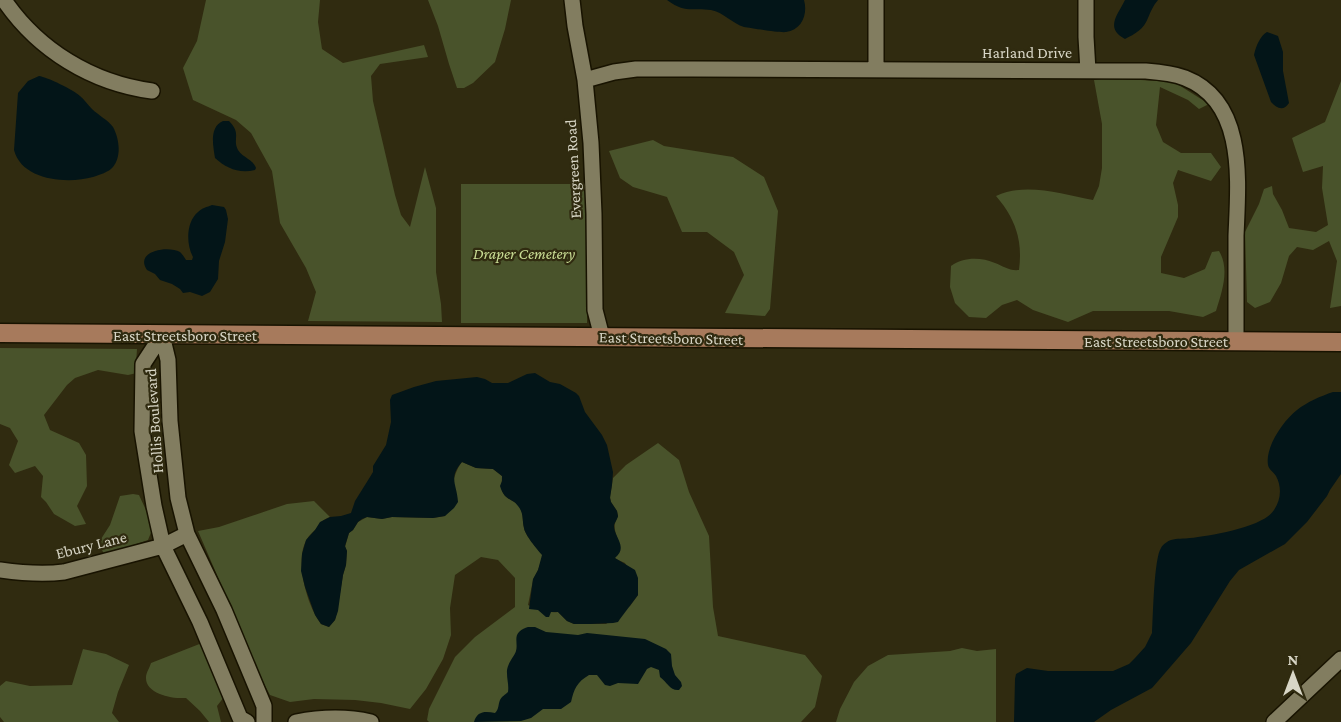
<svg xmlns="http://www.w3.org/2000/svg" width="1341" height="722" font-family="'Crimson Pro',serif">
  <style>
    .green { fill: #49532b }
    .water { fill: #031518 }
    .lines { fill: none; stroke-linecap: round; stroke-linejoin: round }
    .minor-casing { stroke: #181300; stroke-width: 18 }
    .major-casing { stroke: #181300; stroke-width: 21 }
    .minor { stroke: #827d60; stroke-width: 15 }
    .major { stroke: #a77a5c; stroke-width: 18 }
    .labels { text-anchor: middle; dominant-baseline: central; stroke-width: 4.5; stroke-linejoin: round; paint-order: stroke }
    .street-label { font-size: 16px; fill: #d8d6c6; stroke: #302b10 }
    .park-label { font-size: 16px; font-style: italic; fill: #c9dc94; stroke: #302b10 }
  </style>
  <rect width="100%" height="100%" fill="#302b10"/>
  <path class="green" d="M206,0H320L318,22L322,49L343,63L424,45L428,57L380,64L371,76L373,101L395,195L401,215L410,227L425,167L436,208V272L441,304L442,322L308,321L316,292L306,268L280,223L272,171L251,133L236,120L193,100L183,68L197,41Z
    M428,0H511L505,29L495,62L473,83L464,88H457L449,64L438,26Z
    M1108,78L1174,82L1209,104L1199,109L1188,100L1160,87L1156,125L1163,142L1181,153H1211L1221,167L1211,181L1178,170L1173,183L1178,205V217L1161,257V273L1184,278L1205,269L1212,252L1219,251C1230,269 1222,292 1216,311L1203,317L1169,311H1093L1068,322L1033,310L1017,300L1002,305L986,318L969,317L955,303L950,287L951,266C963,257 981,257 995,263C1003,266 1009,271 1019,270C1023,240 1015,218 996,196C1025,182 1062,194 1093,200L1099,186L1102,168V124L1094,80Z
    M1341,81V306L1330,308L1337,261L1329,241L1313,250L1297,247L1289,256L1281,283L1270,302L1255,308L1247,302L1245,232L1259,204L1264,189L1272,186L1273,194L1282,210L1289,228L1316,232L1328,225L1322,188L1323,166L1303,172L1292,138L1325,122Z
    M653,140L664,146L733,157L764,177L778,211L770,309L765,316L725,313L744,275L734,252L707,232H682L667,197L633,187L620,178L609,151Z
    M461,184H588L587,323H461Z
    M0,348L137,349L136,364L137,373L128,375L98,370L75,378L67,385L44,415L50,430L79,443L86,455L87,486L77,506L86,524L75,526L54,514L46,502L41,497L43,476L35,466L15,473L9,465L18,441L10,428L0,424Z
    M658,443L679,460L689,492L709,536L713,607L718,636L805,655L822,676L815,707L801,722H429L427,720L429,709L455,657L475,637L515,607V578L498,560L481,557L455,575L450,608L451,635L443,659L426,689L410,709L381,703L355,700L314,699L290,702L270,695L264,684L198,531L219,527L287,504L314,501L330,517C322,520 321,522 316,529C313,532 309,535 307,539C294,560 307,606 321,624L329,627L335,620L337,611L343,575L346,565L347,551L345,547L349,533L353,530L358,522L367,517L382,519L392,517L433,518L445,516C449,501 453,472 462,462L476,468L493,469L502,476C502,481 501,486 502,490C504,499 514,500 519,506C524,514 522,520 524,528C525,535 537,549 543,555L538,570L533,580L528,605C538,610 548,613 558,612L567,621L574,624H606L630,606L638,595V586L625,563L616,559L614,557L620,550C619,535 610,530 618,516L617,511L611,502L610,497L613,478L626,465Z
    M133,494L139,495L151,521L152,530L148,540L114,552L104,554L102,550L101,539L110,525L120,496Z
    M202,643L224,697L217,706L221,722H209L200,711L186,698C173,699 145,694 146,677C146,673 150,667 151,663Z
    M962,648L977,651L996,649V722H836L840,709L854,682L868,666L888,655L950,651Z
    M83,649L106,654L129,665L118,692L112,713L119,722H4L0,717V686L6,681L30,686L72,685Z"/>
  <path class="water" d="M667,0H804C808,14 802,30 786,32C780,33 751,28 744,27C733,24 723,12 711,10C691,7 686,14 667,0Z
    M1125,0H1158C1153,6 1151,11 1148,18C1144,29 1135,34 1125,39C1105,28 1117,16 1125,0Z
    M1267,32L1278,36L1283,52V71L1289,103C1284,111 1277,109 1271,102L1254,55C1256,46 1260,36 1267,32Z
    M39,76C47,77 74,90 80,96C84,99 88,105 92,109C98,115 108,120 113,127C119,138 122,156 113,167C109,172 99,175 93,177C68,184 22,181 14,150L18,93L28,81Z
    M223,121H229C242,134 232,139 238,150C243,158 253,159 256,168L255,170C239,174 226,168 215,158C213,145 209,127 223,121Z
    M212,205L224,207L226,210L228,219L225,242L219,261L218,279L210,292L202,296L190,292L183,293L180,289L172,284L160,280L155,274L147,270C134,251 168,245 180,252C182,254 185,258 186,260H192L193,257C186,244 186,222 198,212C202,208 207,207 212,205Z
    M535,373L550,382L560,384L576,393L579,396L585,412L602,435L607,445L613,472L612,485L610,498L611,502L617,511L618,516C618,518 614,524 614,525C613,536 629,547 615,558L635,570L638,578V595L620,619L618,622L613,623L590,624H574L567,621L558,612H551L549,617H546L538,610L529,609L533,579L538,570L542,555C537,549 525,535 524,528C522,520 524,513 518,506C512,497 505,502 500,486L502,481V476L493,469L476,468L462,462C448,478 457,484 458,502L454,508L445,516L433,518L392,517L382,519L367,517L362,519L358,522L353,530L349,533L345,546L347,551L346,565L343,575L338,611L335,620L329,627L321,624L315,615L305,587L301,571L302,554L306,540L315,530L320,522L330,517L341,516L351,513L355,501L370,477L373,472V466L386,445L391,422L390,400L392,395L414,387L436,381L477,377L485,379L492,383H508L527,374Z
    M1333,392H1341V474L1330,490L1327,496L1307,522L1285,544L1239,570L1230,581L1191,643L1159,680L1152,688L1111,710L1094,722H1014L1015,679L1016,674L1027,668L1048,671H1113L1129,664L1135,658L1145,647L1152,633C1153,617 1154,558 1161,548C1163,544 1168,541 1171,540C1177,538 1184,539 1190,538C1209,536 1264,527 1274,510C1281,500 1282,487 1276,476C1273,471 1269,470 1268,465C1265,447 1283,421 1297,410C1307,402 1321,396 1333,392Z
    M528,627H535L546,632L557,633L578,635L587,633L645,639L666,649L671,654L672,666L675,675L681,682L682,686L679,690C670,691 667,682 660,677L659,670L651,667L647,669L638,684L618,683L610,686L605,685L597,675H589C577,682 574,689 571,702L561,709H543L531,718L521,721L474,722C477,711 485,711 495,713C499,709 498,705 500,700C502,696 505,695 508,692C509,685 507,680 507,673C506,665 514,657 516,651C518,644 514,637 519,632C522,629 525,628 528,627Z"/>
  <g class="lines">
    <defs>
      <path id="minor" d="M4,0C38,50 92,83 152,91
        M572,0L575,26L585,80L591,143L594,214L595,310L602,337
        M876,0V70
        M1086,0V37L1088,71
        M585,80L614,72L636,69H693L1145,71C1158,72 1172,73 1185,78C1247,102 1238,183 1236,236C1236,271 1236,306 1236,341
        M162,335L143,364L142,431L154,506L163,546L200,622L240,718L247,722
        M162,335L168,360L170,421L178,498L187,534L224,610L264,706V722
        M0,570C21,573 42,575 64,572L163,546L187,534
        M296,722C322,717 345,716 371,722
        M1274,722L1341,659"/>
      <path id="major" d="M0,333L1341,342"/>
    </defs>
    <use href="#minor" class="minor-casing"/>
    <use href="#major" class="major-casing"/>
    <use href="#minor" class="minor"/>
    <use href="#major" class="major"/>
  </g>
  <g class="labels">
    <g class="street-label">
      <text x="1027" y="52">Harland Drive</text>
      <text transform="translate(573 169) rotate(-93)">Evergreen Road</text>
      <text x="185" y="335">East Streetsboro Street</text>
      <text transform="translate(671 338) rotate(1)">East Streetsboro Street</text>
      <text x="1156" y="341">East Streetsboro Street</text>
      <text transform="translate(154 421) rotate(-94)">Hollis Boulevard</text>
      <text transform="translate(91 545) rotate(-14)">Ebury Lane</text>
    </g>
    <g class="park-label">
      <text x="524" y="253">Draper Cemetery</text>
    </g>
  </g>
  <g transform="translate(1293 674)" stroke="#302b10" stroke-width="4.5" paint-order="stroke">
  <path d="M0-4.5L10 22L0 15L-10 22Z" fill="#d8d6c6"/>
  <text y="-9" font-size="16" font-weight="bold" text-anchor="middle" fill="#d8d6c6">N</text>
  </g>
</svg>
